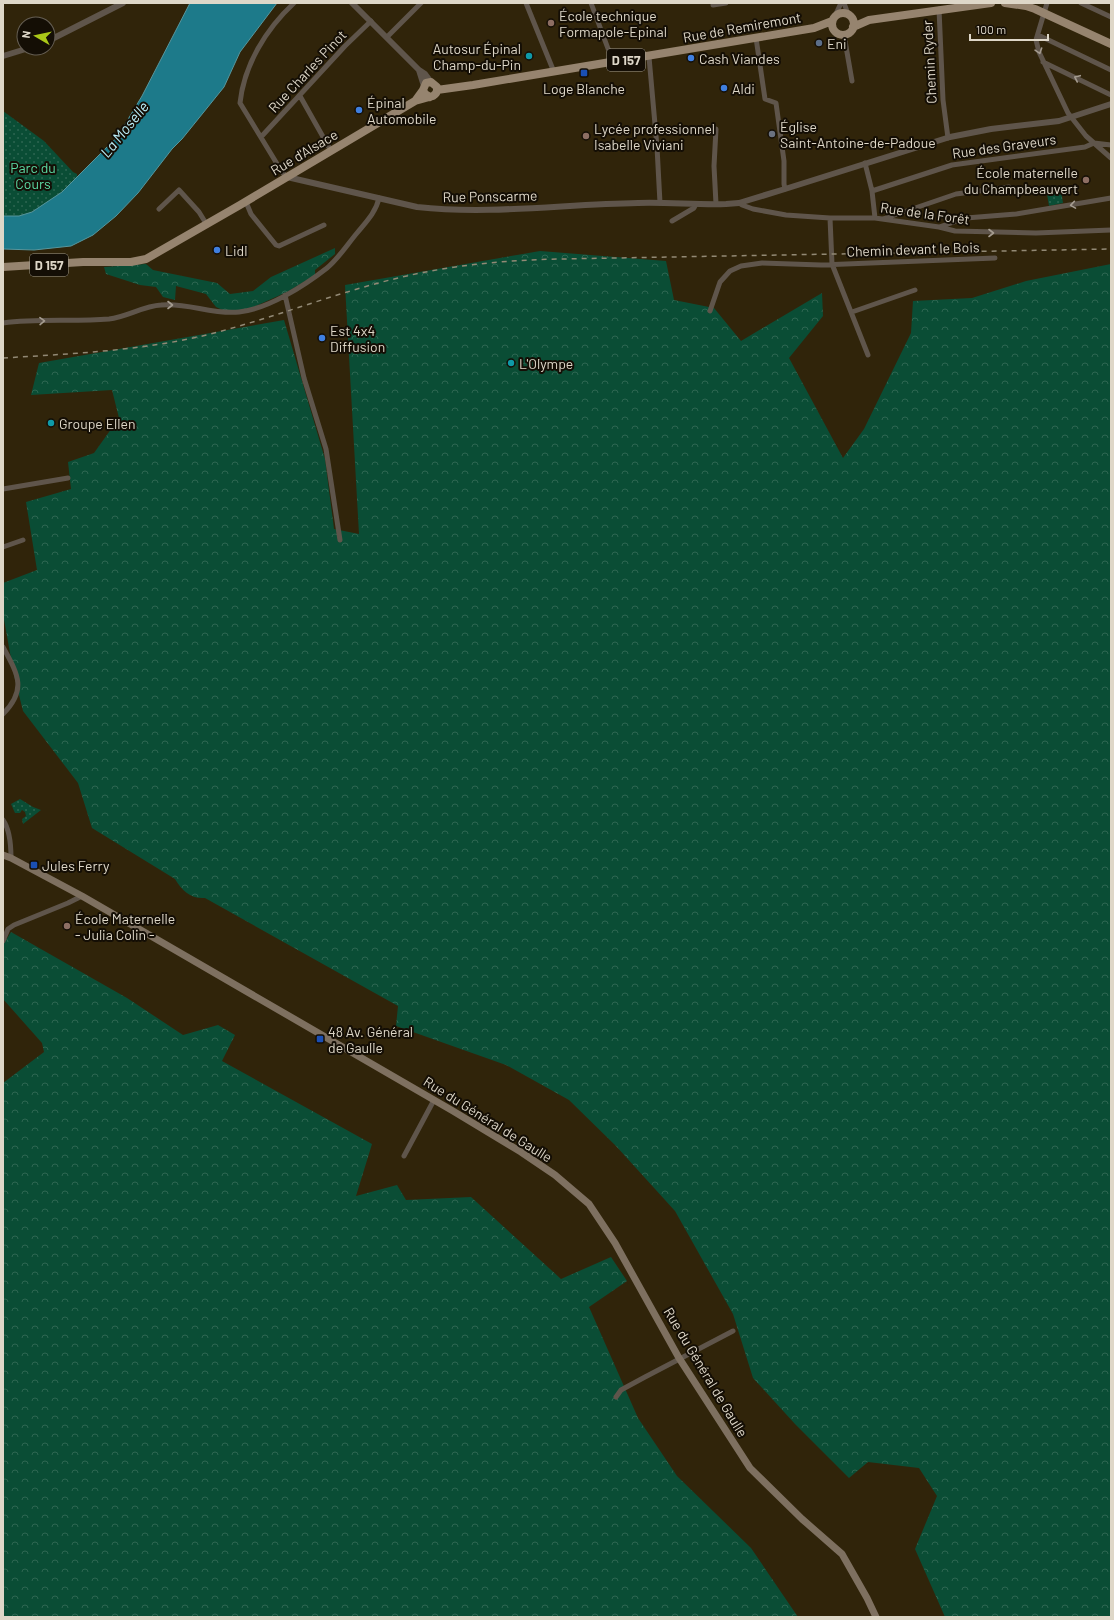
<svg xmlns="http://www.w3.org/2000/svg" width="1114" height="1620" font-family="Barlow,sans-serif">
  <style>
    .forest { fill: url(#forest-crowns) }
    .park { fill: url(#park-dots) }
    .water { fill: #1d7a8a; stroke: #57969d }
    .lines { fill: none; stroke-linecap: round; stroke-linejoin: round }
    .minor { stroke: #5f554b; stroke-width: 5 }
    .tertiary { stroke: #5f554b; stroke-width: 6 }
    .secondary { stroke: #7e7060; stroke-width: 7 }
    .primary { stroke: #96846f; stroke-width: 8 }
    .rail { stroke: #928975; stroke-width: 1.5; stroke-dasharray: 5 5; stroke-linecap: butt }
    .oneway { stroke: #a59c90 }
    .education-dot { fill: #8d6e63; stroke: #140e05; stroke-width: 1.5 }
    .service-dot { fill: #5c6f8a; stroke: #140e05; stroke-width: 1.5 }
    .culture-dot { fill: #0f9aa8; stroke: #140e05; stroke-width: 1.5 }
    .shop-dot { fill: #3f7fe0; stroke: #140e05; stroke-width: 1.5 }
    .transit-dot { fill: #1a4fb4; stroke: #140e05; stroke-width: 1.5 }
    .worship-dot { fill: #6b7280; stroke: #140e05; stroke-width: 1.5 }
    .labels { text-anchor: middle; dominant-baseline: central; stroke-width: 4; stroke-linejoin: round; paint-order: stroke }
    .shield { fill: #140e05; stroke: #a19b8e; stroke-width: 1 }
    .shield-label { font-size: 13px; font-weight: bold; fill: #ded7c8 }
    .poi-label { font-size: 14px; fill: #ded7c8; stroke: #140e05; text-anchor: start }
    .street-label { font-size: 14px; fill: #ded7c8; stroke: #140e05 }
    .park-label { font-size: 14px; fill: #5cdaa4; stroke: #140e05 }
    .water-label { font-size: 15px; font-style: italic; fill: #bbeffa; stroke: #140e05 }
  </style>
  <defs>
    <pattern id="forest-crowns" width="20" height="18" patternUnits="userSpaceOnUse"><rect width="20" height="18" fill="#0a4d35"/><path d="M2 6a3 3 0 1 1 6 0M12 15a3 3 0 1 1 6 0" fill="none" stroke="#2d6651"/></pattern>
    <pattern id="park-dots" width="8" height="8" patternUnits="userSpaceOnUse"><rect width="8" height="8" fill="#0a4d35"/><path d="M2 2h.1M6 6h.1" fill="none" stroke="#2d6651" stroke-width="1.8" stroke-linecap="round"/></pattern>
  </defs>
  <rect width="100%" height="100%" fill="#30240a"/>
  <path class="forest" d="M335,248V254L315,270V275L287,292L238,314H231L216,307L206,294L176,286L175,300L163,297L156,287L140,285L106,274L104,267L146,264L153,270L217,283L230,294L253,291L271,277Z
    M540,251L666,261L674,300L714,308L741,341L822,293L823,316L789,358L843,458L864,429L911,333L913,301L972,298L1026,281L1111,264V1617H945L915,1549L937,1496L919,1468L868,1462L849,1478L795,1424L753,1378L733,1314L675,1211L616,1146L569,1100L506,1065L396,1026L398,1006L205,898C191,899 182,891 175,879L92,828L78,783L23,711L14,675L3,614V583L37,570L26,502L71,489L68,462L94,453L119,418L112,390L31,395L39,363L284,320L325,459L334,529L359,534L345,285Z
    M11,932L127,998L183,1035L218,1025L235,1035L222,1061L372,1144L356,1196L397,1185L406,1200L471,1197L561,1279L611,1257L627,1281L589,1307L638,1418L677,1476L751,1548L798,1617H3V1083L44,1052L42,1043L3,999V945Z"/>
  <path class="park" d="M3,111L44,141L73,172L77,174V178C63,192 40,212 19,216C14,216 8,216 3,216Z
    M1061,191L1063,203L1049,206L1047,194Z
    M20,799L33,807L41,810L23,824L22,819L26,816L25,812L22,810L20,813H15L11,804Z"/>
  <path class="water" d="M190,3H277L240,52L224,87L182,139L172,149L138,193L116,216L93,235L71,246L34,250L3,249V216H19L32,212L62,192L118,136L142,96Z"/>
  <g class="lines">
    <path class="minor" d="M526,3L554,72
      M591,3L613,62
      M713,3V5L726,3
      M844,3L848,14
      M1047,3L1036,40L1039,52L1068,113L1086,136L1111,158
      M1081,3L1111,17
      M939,9L943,100L948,138
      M835,16L841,3
      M844,35L852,81
      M1038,35L1111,70
      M387,37L421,3
      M756,38L765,99L776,103L784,161V184L785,189
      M649,57L657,147L660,203
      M1043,62L1111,95
      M300,96L331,151
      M261,137L345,46L371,21
      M865,163L872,191L875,218
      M287,177L282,172L240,103C244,65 266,29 294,3
      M872,191L952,165L1085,147L1094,143L1111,145
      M246,202L251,214L276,245L279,246L324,225
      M739,203L742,205L753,209L786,215L830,218H875L939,227L955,231L1036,233L1111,230
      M716,204L714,166L716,129
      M159,209L179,190L199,212L207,225
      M830,218L832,264L868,355
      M883,219L956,194L1009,187
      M672,221L694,208L696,204
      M939,227L966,218L1016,214L1111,198
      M285,295L304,378L326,449L340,540
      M710,311L720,282L730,271L741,266L762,263L821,265L995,258
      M852,312L915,290
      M3,323C38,318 73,322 109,319C127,317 143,306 161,305C187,302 212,315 239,312C268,309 304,286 327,268C338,259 347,245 357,233C366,222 376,212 379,198
      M3,489L68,478
      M3,547L23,540
      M3,647C17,673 28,689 3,714
      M3,820C10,830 11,846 11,858
      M3,941L8,929L14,925L68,903L82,896
      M404,1156L434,1100
      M616,1397L621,1390L645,1377L733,1331"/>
    <path class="tertiary" d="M352,3L419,70L425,74L431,82
      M48,41L123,3
      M3,56L29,48
      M419,70L424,86
      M287,177L417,207C491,215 564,204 638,203C667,202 697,205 726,204L739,203L785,189L950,137L991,129L1059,121L1111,104"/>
    <path class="secondary" d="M3,855L11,858L82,896L453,1111L521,1152L555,1175L589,1204L615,1243L679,1358L750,1468L802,1519L842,1554L867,1598L876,1617"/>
    <path class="primary" d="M1005,3L1026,6L1035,9L1111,44
      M832 24a11 11 0 1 1 22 0a11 11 0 1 1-22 0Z
      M853,27L869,20L991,3
      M423,90L415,101L433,96C436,94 438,91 437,87L431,82L426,83L423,90L425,94L430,97
      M437,90L473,85L814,28L832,21
      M3,267L83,262H131L146,259L240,205L415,101"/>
    <path class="rail" d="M3,358C68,354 135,351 198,337C266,321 331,294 398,278C452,265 505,260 560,259L1111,249"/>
  </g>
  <defs><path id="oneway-chevron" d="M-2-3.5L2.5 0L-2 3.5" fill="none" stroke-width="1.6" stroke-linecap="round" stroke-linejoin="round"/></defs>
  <g class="oneway">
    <use href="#oneway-chevron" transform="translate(1039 51) rotate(72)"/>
    <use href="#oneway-chevron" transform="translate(1077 78) rotate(-155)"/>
    <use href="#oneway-chevron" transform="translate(1073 205) rotate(171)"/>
    <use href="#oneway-chevron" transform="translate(991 233)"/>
    <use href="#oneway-chevron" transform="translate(170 305)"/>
    <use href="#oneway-chevron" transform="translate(42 321) rotate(-1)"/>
  </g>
  <g class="education-dot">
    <circle cx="551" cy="23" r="4"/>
    <circle cx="586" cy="136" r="4"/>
    <circle cx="1086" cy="180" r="4"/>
    <circle cx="67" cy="926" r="4"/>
  </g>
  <circle class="service-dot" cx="819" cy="43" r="4"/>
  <g class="culture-dot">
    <circle cx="529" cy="56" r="4"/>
    <circle cx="511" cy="363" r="4"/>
    <circle cx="51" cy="423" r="4"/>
  </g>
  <g class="shop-dot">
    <circle cx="691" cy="58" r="4"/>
    <circle cx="724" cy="88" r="4"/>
    <circle cx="359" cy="110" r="4"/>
    <circle cx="217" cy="250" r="4"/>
    <circle cx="322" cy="338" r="4"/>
  </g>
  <g class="transit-dot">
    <rect x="580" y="69" width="8" height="8" rx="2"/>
    <rect x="30" y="861" width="8" height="8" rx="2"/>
    <rect x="316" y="1035" width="8" height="8" rx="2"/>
  </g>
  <circle class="worship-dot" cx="772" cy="134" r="4"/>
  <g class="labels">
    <g class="shield">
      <rect x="607" y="49" width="38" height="22" rx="3"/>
      <rect x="30" y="254" width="38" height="22" rx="3"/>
    </g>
    <g class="shield-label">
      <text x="626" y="60">D 157</text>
      <text x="49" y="265">D 157</text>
    </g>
    <g class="poi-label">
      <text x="559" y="15">École technique<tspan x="559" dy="16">Formapole-Epinal</tspan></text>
      <text x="827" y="43">Eni</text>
      <text x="521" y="48" text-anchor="end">Autosur Épinal<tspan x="521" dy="16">Champ-du-Pin</tspan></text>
      <text x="699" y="58">Cash Viandes</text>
      <text x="584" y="88" text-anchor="middle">Loge Blanche</text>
      <text x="732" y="88">Aldi</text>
      <text x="367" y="102">Épinal<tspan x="367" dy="16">Automobile</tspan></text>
      <text x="780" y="126">Église<tspan x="780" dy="16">Saint-Antoine-de-Padoue</tspan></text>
      <text x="594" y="128">Lycée professionnel<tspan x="594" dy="16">Isabelle Viviani</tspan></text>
      <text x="1078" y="172" text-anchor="end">École maternelle<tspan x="1078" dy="16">du Champbeauvert</tspan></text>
      <text x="225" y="250">Lidl</text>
      <text x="330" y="330">Est 4x4<tspan x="330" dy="16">Diffusion</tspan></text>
      <text x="519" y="363">L'Olympe</text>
      <text x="59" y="423">Groupe Ellen</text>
      <text x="42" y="865">Jules Ferry</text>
      <text x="75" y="918">École Maternelle<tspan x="75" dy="16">- Julia Colin -</tspan></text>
      <text x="328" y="1031">48 Av. Général<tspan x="328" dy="16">de Gaulle</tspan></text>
    </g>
    <g class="street-label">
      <text transform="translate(742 27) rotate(-10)">Rue de Remiremont</text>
      <text transform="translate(929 62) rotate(-93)">Chemin Ryder</text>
      <text transform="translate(307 71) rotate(-47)">Rue Charles Pinot</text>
      <text transform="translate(1004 146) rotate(-8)">Rue des Graveurs</text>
      <text transform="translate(304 152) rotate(-31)">Rue d'Alsace</text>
      <text transform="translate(490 196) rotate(-1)">Rue Ponscarme</text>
      <text transform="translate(925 213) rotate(8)">Rue de la Forêt</text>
      <text transform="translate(913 249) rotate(-2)">Chemin devant le Bois</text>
      <text transform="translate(488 1119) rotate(32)">Rue du Général de Gaulle</text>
      <text transform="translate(706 1372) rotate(59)">Rue du Général de Gaulle</text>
    </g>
    <g class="park-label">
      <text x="33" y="167">Parc du<tspan x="33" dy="16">Cours</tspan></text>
    </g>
    <g class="water-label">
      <text transform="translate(124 129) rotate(-51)">La Moselle</text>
    </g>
  </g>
  <rect width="1114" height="1620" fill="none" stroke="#ded7c8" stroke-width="8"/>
  <g transform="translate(36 36) rotate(279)"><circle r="19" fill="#140e05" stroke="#655e53"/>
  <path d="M0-3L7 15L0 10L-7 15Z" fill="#aac718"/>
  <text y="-6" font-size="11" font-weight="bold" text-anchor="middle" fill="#ded7c8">N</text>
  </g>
  <path d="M970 34v6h78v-6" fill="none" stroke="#ded7c8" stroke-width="2"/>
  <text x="976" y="34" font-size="12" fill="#ded7c8" stroke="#140e05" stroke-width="3" paint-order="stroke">100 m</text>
</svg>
